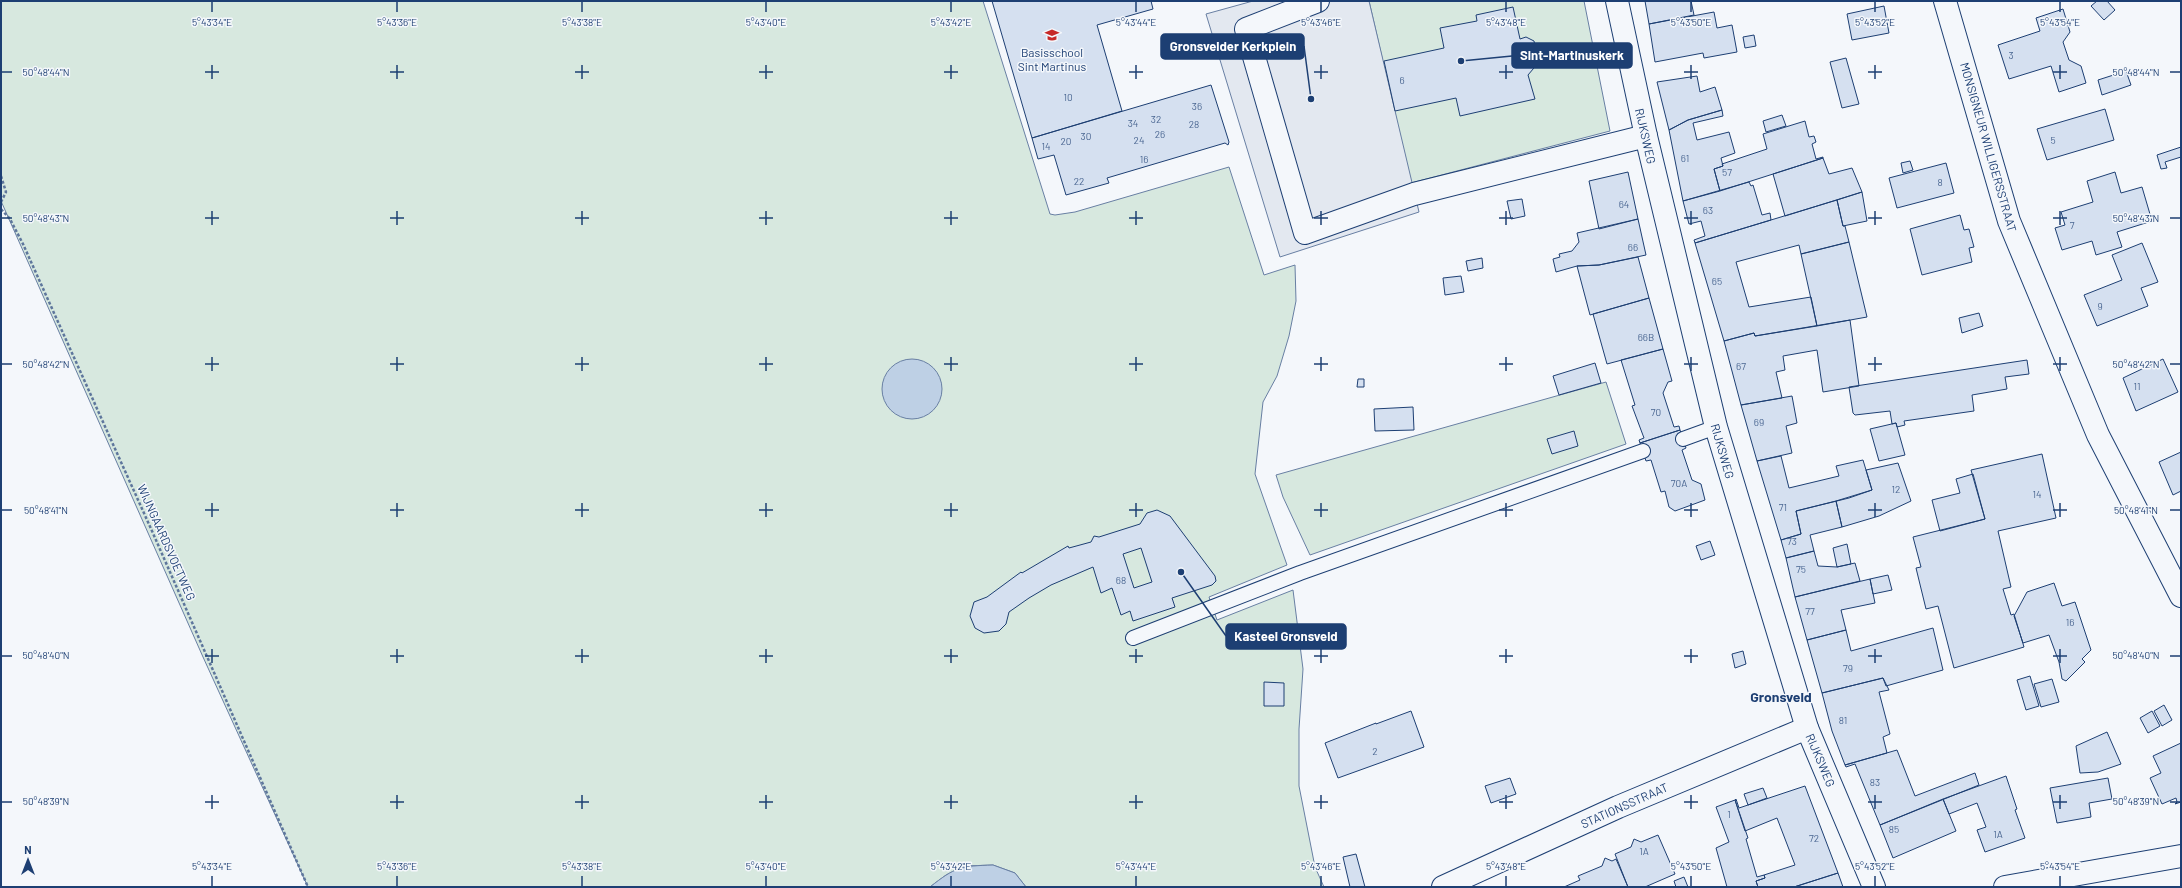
<svg xmlns="http://www.w3.org/2000/svg" width="2182" height="888" font-family="Barlow,sans-serif">
  <style>
    .green { fill: #d7e8df; stroke: #687fa3 }
    .parking { fill: #e3e8f0; stroke: #687fa3 }
    .water { fill: #bed0e5; stroke: #687fa3 }
    .building { fill: #d5e0f0; stroke: #1d3f73; fill-rule: evenodd }
    .lines { fill: none; stroke-linecap: round; stroke-linejoin: round }
    .lane-casing { stroke: #1d3f73; stroke-width: 16 }
    .street-casing { stroke: #1d3f73; stroke-width: 24 }
    .secondary-casing { stroke: #1d3f73; stroke-width: 24 }
    .path { stroke: #5e769c; stroke-width: 2.5; stroke-dasharray: 3 2; stroke-linecap: butt }
    .lane { stroke: #f4f7fb; stroke-width: 14 }
    .street { stroke: #f4f7fb; stroke-width: 22 }
    .secondary { stroke: #f4f7fb; stroke-width: 22 }
    .ticks { fill: none; stroke: #1d3f73; stroke-width: 1.5 }
    .labels { text-anchor: middle; dominant-baseline: central; stroke-width: 3; stroke-linejoin: round; paint-order: stroke }
    .number-label { font-size: 10px; fill: #4b6792 }
    .poi-label { font-size: 12px; fill: #1d3f73; stroke: #f4f7fb }
    .street-label { font-size: 12px; fill: #1d3f73; stroke: #f4f7fb }
    .quarter-label { font-size: 14px; font-weight: bold; fill: #1d3f73; stroke: #f4f7fb }
    .ticks-label { font-size: 10px; text-anchor: middle; fill: #1d3f73; stroke: #f4f7fb; stroke-width: 3; stroke-linejoin: round; paint-order: stroke }
    .leader { fill: none; stroke: #1d3f73; stroke-width: 1.5 }
    .callout-dot { fill: #1d3f73; stroke: #f4f7fb; stroke-width: 1.5 }
    .callout { fill: #1d3f73; stroke: #1d3f73; stroke-width: 1.5 }
    .callout-label { font-size: 13px; text-anchor: middle; font-weight: bold; fill: #fff }
  </style>
  <rect width="100%" height="100%" fill="#f4f7fb"/>
  <path class="green" d="M1,1H983L1050,214L1055,215L1075,212L1229,167L1264,275L1295,265L1296,301L1289,336L1277,376L1263,402L1255,474L1287,565L1209,597L1217,620L1293,590L1303,669L1299,729V786L1315,867L1324,887H1026L1015,873L993,865L964,866L946,875L930,887H308L203,657L1,201Z
    M1369,1H1584L1610,131L1411,183Z
    M1606,382L1626,444L1310,555L1283,497L1276,475Z"/>
  <path class="parking" d="M1253,1H1369L1419,212L1280,257L1206,14Z"/>
  <path class="water" d="M882 389a30 30 0 1 1 60 0a30 30 0 1 1-60 0Z
    M993,865L1015,873L1026,887H930C955,867 961,866 993,865Z"/>
  <path class="building" d="M992,1H1151L1153,9L1097,25L1122,111L1032,138Z
    M1645,1H1691L1694,15L1649,24Z
    M2097,1H2107L2115,10L2104,20L2091,6Z
    M1884,6L1889,33L1852,40L1847,14Z
    M1513,7L1520,39L1526,37L1534,41L1539,62L1528,75L1535,99L1460,116L1456,98L1395,111L1384,61L1444,48L1440,28L1477,21L1476,15Z
    M2063,9L2070,32L2063,42L2069,60L2081,66L2086,83L2059,92L2051,66L2009,79L1998,45L2040,31L2036,18Z
    M1714,12L1717,28L1732,25L1737,52L1704,58L1703,53L1655,62L1649,24Z
    M1754,35L1756,46L1745,48L1743,37Z
    M1846,58L1859,104L1842,108L1830,62Z
    M2126,71L2131,85L2102,95L2098,80Z
    M1697,76L1700,92L1715,87L1722,110L1688,120L1669,130L1657,82Z
    M1211,85L1229,142L1228,145L1225,143L1107,178L1109,183L1066,195L1054,155L1038,159L1032,138Z
    M2105,109L2114,140L2047,160L2037,129Z
    M1722,110L1723,116L1693,123L1697,140L1729,132L1735,153L1721,158L1723,166L1714,169L1720,191L1683,201L1669,130L1688,120Z
    M1782,115L1786,126L1766,132L1763,121Z
    M1805,121L1809,137L1814,136L1816,142L1812,144L1816,159L1823,157V158L1720,191L1714,169L1723,166L1722,164L1767,149L1763,134Z
    M2181,147V157L2165,162L2167,168L2161,169L2157,155Z
    M1823,158L1829,174L1852,168L1862,192L1785,216L1773,174Z
    M1910,161L1913,170L1903,173L1901,163Z
    M1946,163L1954,193L1897,208L1889,178Z
    M1628,172L1638,219L1599,229L1589,181Z
    M2115,172L2121,193L2142,187L2152,221L2117,232L2122,247L2096,255L2092,241L2062,250L2055,228L2065,225L2061,212L2093,202L2087,181Z
    M1749,182L1751,186L1753,185L1762,215L1770,213L1771,220L1695,243L1694,240L1705,236L1701,221L1689,224L1683,201Z
    M1862,192L1867,221L1843,226L1837,200Z
    M1522,199L1525,216L1511,219L1507,201Z
    M1837,200L1843,226H1845L1849,242L1801,254L1799,245L1736,262L1749,307L1811,297L1817,326L1755,336L1754,333L1724,341L1695,243Z
    M1960,215L1964,230L1969,229L1974,247L1969,248L1972,262L1922,275L1910,229Z
    M1638,219L1646,255L1599,265L1577,266L1556,272L1553,259L1560,257L1559,254L1572,251L1579,242L1577,233Z
    M1849,242L1867,317L1817,326L1801,254Z
    M2142,243L2158,282L2141,288L2148,306L2097,326L2084,295L2122,280L2112,255Z
    M1638,257L1649,298L1590,315L1577,266L1599,265Z
    M1482,258L1483,268L1468,271L1466,261Z
    M1461,276L1464,292L1445,295L1443,278Z
    M1649,298L1663,349L1607,364L1593,314Z
    M1979,313L1983,326L1962,333L1959,318Z
    M1850,320L1859,386L1823,392L1817,350L1783,356L1785,370L1776,372L1782,398L1741,405L1724,341L1754,333L1755,336Z
    M1663,349L1672,381L1668,382L1663,393L1674,427L1679,426L1680,430L1640,443L1639,440L1644,438L1632,406L1635,405L1621,360Z
    M2163,359L2178,392L2136,411L2123,378Z
    M2027,360L2029,374L2005,377L2007,389L1972,395L1974,411L1904,421L1905,425L1897,427L1896,423L1892,424L1890,411L1855,415L1853,413L1849,387Z
    M1595,363L1601,383L1559,395L1553,376Z
    M1358,379H1364V387H1357Z
    M1792,396L1797,423L1786,426L1792,453L1757,461L1741,405Z
    M1413,407L1414,430L1375,431L1374,409Z
    M1896,423L1905,455L1879,461L1870,429Z
    M1680,430L1686,448L1682,450L1692,480L1701,484L1705,500L1675,511L1669,507L1665,491L1661,492L1651,460L1646,461L1640,443Z
    M1574,431L1578,446L1552,454L1547,439Z
    M2181,452V491L2173,495L2159,462Z
    M2042,454L2056,518L1998,531L2011,587L2003,589L2011,615L2014,614L2024,647L1954,668L1938,606L1926,609L1916,568L1921,567L1913,537L1985,519L1971,470Z
    M1781,456L1789,488L1839,476L1836,466L1863,460L1872,490L1849,498L1796,511L1801,534L1781,540L1757,461Z
    M1898,463L1911,501L1879,516L1842,527L1836,501L1872,490L1866,470Z
    M1973,474L1985,519L1940,531L1932,500L1960,493L1956,479Z
    M1836,501L1842,527L1810,535L1814,551L1786,558L1781,540L1801,534L1796,511Z
    M1157,510L1170,516L1215,576L1216,581L1212,585L1172,598L1175,607L1133,621L1130,611L1121,615L1112,588L1101,593L1093,567L1051,585L1029,598L1009,612L1006,624L999,631L984,633L975,628L970,616L974,602L987,597L1021,572L1022,573L1068,546L1069,548L1091,542L1094,536L1099,537L1140,524L1147,513ZM1141,548L1152,582L1134,588L1123,554Z
    M1710,541L1715,555L1701,560L1696,546Z
    M1847,544L1851,564L1837,567L1833,548Z
    M1814,551L1818,566L1837,567L1855,563L1860,581L1795,597L1786,558Z
    M1888,575L1892,590L1873,594L1870,579Z
    M1870,579L1875,603L1841,610L1846,630L1807,640L1795,597Z
    M2054,583L2062,606L2075,602L2091,650L2082,659L2085,662L2066,681L2062,679L2059,662L2049,635L2023,643L2014,616L2027,592Z
    M1933,628L1943,670L1886,686L1883,678L1822,693L1807,640L1846,630L1851,651Z
    M1743,651L1746,664L1735,668L1732,654Z
    M2030,676L2039,706L2026,710L2017,680Z
    M1883,678L1889,690L1879,692L1890,734L1883,737L1887,753L1845,765L1832,731L1822,693Z
    M2052,679L2059,702L2041,707L2034,684Z
    M1264,682L1284,683V706H1264Z
    M2164,705L2172,720L2162,726L2154,711Z
    M1411,711L1424,747L1338,778L1325,743L1376,723V724Z
    M2152,711L2160,726L2148,733L2140,718Z
    M2107,732L2121,764L2098,772L2080,773L2076,746Z
    M2181,743V802L2175,804L2177,802L2176,798L2162,804L2150,778L2161,773L2153,756Z
    M1897,750L1915,796L1975,773L1979,785L1880,825L1855,764L1846,767L1845,765Z
    M2006,776L2017,809L2015,810L2025,838L1985,852L1977,830L1986,827L1977,803L1949,814L1943,799Z
    M1510,778L1516,794L1491,803L1485,786Z
    M2108,778L2112,799L2089,803L2091,817L2057,823L2050,788Z
    M1805,786L1838,873L1794,887H1758L1756,881L1765,878L1764,875L1795,865L1777,818L1745,831L1735,800L1736,799L1739,808Z
    M1763,788L1767,798L1748,805L1744,794Z
    M1943,799L1956,831L1893,858L1880,825Z
    M1735,800L1748,838L1746,839L1757,877L1764,875L1765,878L1756,881L1758,887H1727L1716,848L1729,842L1716,807Z
    M1658,835L1675,874L1645,887H1628L1615,854L1631,847L1634,839L1641,842Z
    M1356,854L1365,887H1350L1343,857Z
    M1605,858L1612,861L1616,859L1628,887H1564L1580,880L1578,876L1602,866Z
    M1838,873L1843,887H1794Z
    M1684,877L1688,887H1676L1674,881Z"/>
  <g class="lines">
    <defs>
      <path id="lane" d="M1683,439L1716,427
        M1133,638L1300,573L1643,451"/>
      <path id="street" d="M1318,1L1246,29L1305,233L1414,194L1646,136
        M1945,1L2009,221L2098,435L2181,596
        M1443,887L1618,807L1807,728
        M2005,887L2181,856"/>
      <path id="secondary" d="M1617,1L1646,136L1716,427L1807,728L1874,887"/>
    </defs>
    <use href="#lane" class="lane-casing"/>
    <use href="#street" class="street-casing"/>
    <use href="#secondary" class="secondary-casing"/>
    <path class="path" d="M1,176L6,192L1,202
      M1,209L10,219L23,244L152,531L308,887"/>
    <use href="#lane" class="lane"/>
    <use href="#street" class="street"/>
    <use href="#secondary" class="secondary"/>
  </g>
  <path class="ticks" d="M212,2V12M397,2V12M582,2V12M766,2V12M951,2V12M1136,2V12M1321,2V12M1506,2V12M1691,2V12M1875,2V12M2060,2V12M212,65V79M397,65V79M582,65V79M766,65V79M951,65V79M1136,65V79M1321,65V79M1506,65V79M1691,65V79M1875,65V79M2060,65V79M2,72H12M205,72H219M390,72H404M575,72H589M759,72H773M944,72H958M1129,72H1143M1314,72H1328M1499,72H1513M1684,72H1698M1868,72H1882M2053,72H2067M2170,72H2180M212,211V225M397,211V225M582,211V225M766,211V225M951,211V225M1136,211V225M1321,211V225M1506,211V225M1691,211V225M1875,211V225M2060,211V225M2,218H12M205,218H219M390,218H404M575,218H589M759,218H773M944,218H958M1129,218H1143M1314,218H1328M1499,218H1513M1684,218H1698M1868,218H1882M2053,218H2067M2170,218H2180M212,357V371M397,357V371M582,357V371M766,357V371M951,357V371M1136,357V371M1321,357V371M1506,357V371M1691,357V371M1875,357V371M2060,357V371M2,364H12M205,364H219M390,364H404M575,364H589M759,364H773M944,364H958M1129,364H1143M1314,364H1328M1499,364H1513M1684,364H1698M1868,364H1882M2053,364H2067M2170,364H2180M212,503V517M397,503V517M582,503V517M766,503V517M951,503V517M1136,503V517M1321,503V517M1506,503V517M1691,503V517M1875,503V517M2060,503V517M2,510H12M205,510H219M390,510H404M575,510H589M759,510H773M944,510H958M1129,510H1143M1314,510H1328M1499,510H1513M1684,510H1698M1868,510H1882M2053,510H2067M2170,510H2180M212,649V663M397,649V663M582,649V663M766,649V663M951,649V663M1136,649V663M1321,649V663M1506,649V663M1691,649V663M1875,649V663M2060,649V663M2,656H12M205,656H219M390,656H404M575,656H589M759,656H773M944,656H958M1129,656H1143M1314,656H1328M1499,656H1513M1684,656H1698M1868,656H1882M2053,656H2067M2170,656H2180M212,795V809M397,795V809M582,795V809M766,795V809M951,795V809M1136,795V809M1321,795V809M1506,795V809M1691,795V809M1875,795V809M2060,795V809M2,802H12M205,802H219M390,802H404M575,802H589M759,802H773M944,802H958M1129,802H1143M1314,802H1328M1499,802H1513M1684,802H1698M1868,802H1882M2053,802H2067M2170,802H2180M212,876V886M397,876V886M582,876V886M766,876V886M951,876V886M1136,876V886M1321,876V886M1506,876V886M1691,876V886M1875,876V886M2060,876V886"/>
  <defs>
    <symbol id="school-bare" viewBox="-9 -9 18 18"><path d="M0-5L7-2L0 1L-7-2ZM-4 1L0 2.5L4 1V4Q0 6-4 4Z" fill="#c62828" stroke="#f4f7fb" stroke-width="2.5" paint-order="stroke"/></symbol>
  </defs>
  <g fill-rule="evenodd">
    <use href="#school-bare" x="1042" y="25" width="20" height="20"/>
  </g>
  <g class="labels">
    <g class="number-label">
      <text x="2011" y="55">3</text>
      <text x="1402" y="80">6</text>
      <text x="1068" y="97">10</text>
      <text x="1197" y="106">36</text>
      <text x="1156" y="119">32</text>
      <text x="1133" y="123">34</text>
      <text x="1194" y="124">28</text>
      <text x="1160" y="134">26</text>
      <text x="1086" y="136">30</text>
      <text x="1139" y="140">24</text>
      <text x="2053" y="140">5</text>
      <text x="1066" y="141">20</text>
      <text x="1046" y="146">14</text>
      <text x="1685" y="158">61</text>
      <text x="1144" y="159">16</text>
      <text x="1727" y="172">57</text>
      <text x="1079" y="181">22</text>
      <text x="1940" y="182">8</text>
      <text x="1624" y="204">64</text>
      <text x="1708" y="210">63</text>
      <text x="2072" y="225">7</text>
      <text x="1633" y="247">66</text>
      <text x="1717" y="281">65</text>
      <text x="2100" y="306">9</text>
      <text x="1646" y="337">66B</text>
      <text x="1741" y="366">67</text>
      <text x="2137" y="386">11</text>
      <text x="1656" y="412">70</text>
      <text x="1759" y="422">69</text>
      <text x="1679" y="483">70A</text>
      <text x="1896" y="489">12</text>
      <text x="2037" y="494">14</text>
      <text x="1783" y="507">71</text>
      <text x="1792" y="541">73</text>
      <text x="1801" y="569">75</text>
      <text x="1121" y="580">68</text>
      <text x="1810" y="611">77</text>
      <text x="2070" y="622">16</text>
      <text x="1848" y="668">79</text>
      <text x="1843" y="720">81</text>
      <text x="1375" y="751">2</text>
      <text x="1875" y="782">83</text>
      <text x="1729" y="814">1</text>
      <text x="1894" y="829">85</text>
      <text x="1998" y="834">1A</text>
      <text x="1814" y="838">72</text>
      <text x="1644" y="851">1A</text>
    </g>
    <g class="poi-label">
      <text x="1052" y="52">Basisschool<tspan x="1052" dy="14">Sint Martinus</tspan></text>
    </g>
    <g class="street-label">
      <text transform="translate(1646 136) rotate(77)">RIJKSWEG</text>
      <text transform="translate(1989 147) rotate(74)">MONSIGNEUR WILLIGERSSTRAAT</text>
      <text transform="translate(1723 451) rotate(74)">RIJKSWEG</text>
      <text transform="translate(167 542) rotate(66)">WIJNGAARDSVOETWEG</text>
      <text transform="translate(1821 760) rotate(67)">RIJKSWEG</text>
      <text transform="translate(1624 805) rotate(-24)">STATIONSSTRAAT</text>
    </g>
    <g class="quarter-label">
      <text x="1781" y="696">Gronsveld</text>
    </g>
  </g>
  <g class="ticks-label">
    <text x="212" y="26">5°43'34"E</text>
    <text x="397" y="26">5°43'36"E</text>
    <text x="582" y="26">5°43'38"E</text>
    <text x="766" y="26">5°43'40"E</text>
    <text x="951" y="26">5°43'42"E</text>
    <text x="1136" y="26">5°43'44"E</text>
    <text x="1321" y="26">5°43'46"E</text>
    <text x="1506" y="26">5°43'48"E</text>
    <text x="1691" y="26">5°43'50"E</text>
    <text x="1875" y="26">5°43'52"E</text>
    <text x="2060" y="26">5°43'54"E</text>
    <text x="46" y="76">50°48'44"N</text>
    <text x="2136" y="76">50°48'44"N</text>
    <text x="46" y="222">50°48'43"N</text>
    <text x="2136" y="222">50°48'43"N</text>
    <text x="46" y="368">50°48'42"N</text>
    <text x="2136" y="368">50°48'42"N</text>
    <text x="46" y="514">50°48'41"N</text>
    <text x="2136" y="514">50°48'41"N</text>
    <text x="46" y="659">50°48'40"N</text>
    <text x="2136" y="659">50°48'40"N</text>
    <text x="46" y="805">50°48'39"N</text>
    <text x="2136" y="805">50°48'39"N</text>
    <text x="212" y="870">5°43'34"E</text>
    <text x="397" y="870">5°43'36"E</text>
    <text x="582" y="870">5°43'38"E</text>
    <text x="766" y="870">5°43'40"E</text>
    <text x="951" y="870">5°43'42"E</text>
    <text x="1136" y="870">5°43'44"E</text>
    <text x="1321" y="870">5°43'46"E</text>
    <text x="1506" y="870">5°43'48"E</text>
    <text x="1691" y="870">5°43'50"E</text>
    <text x="1875" y="870">5°43'52"E</text>
    <text x="2060" y="870">5°43'54"E</text>
  </g>
  <path class="leader" d="M1311 99L1304 46M1461 61L1512 56M1181 572L1226 636"/>
  <g class="callout-dot">
    <circle cx="1311" cy="99" r="4"/>
    <circle cx="1461" cy="61" r="4"/>
    <circle cx="1181" cy="572" r="4"/>
  </g>
  <g class="callout">
    <rect x="1161" y="34" width="143" height="25" rx="4"/>
    <rect x="1512" y="43" width="120" height="25" rx="4"/>
    <rect x="1226" y="624" width="120" height="25" rx="4"/>
  </g>
  <g class="callout-label">
    <text x="1233" y="51">Gronsvelder Kerkplein</text>
    <text x="1572" y="60">Sint-Martinuskerk</text>
    <text x="1286" y="641">Kasteel Gronsveld</text>
  </g>
  <rect width="2182" height="888" fill="none" stroke="#1d3f73" stroke-width="4"/>
  <g transform="translate(28 860)" stroke="#f4f7fb" stroke-width="3" paint-order="stroke">
  <path d="M0-3L7 15L0 10L-7 15Z" fill="#1d3f73"/>
  <text y="-6" font-size="11" font-weight="bold" text-anchor="middle" fill="#1d3f73">N</text>
  </g>
</svg>
